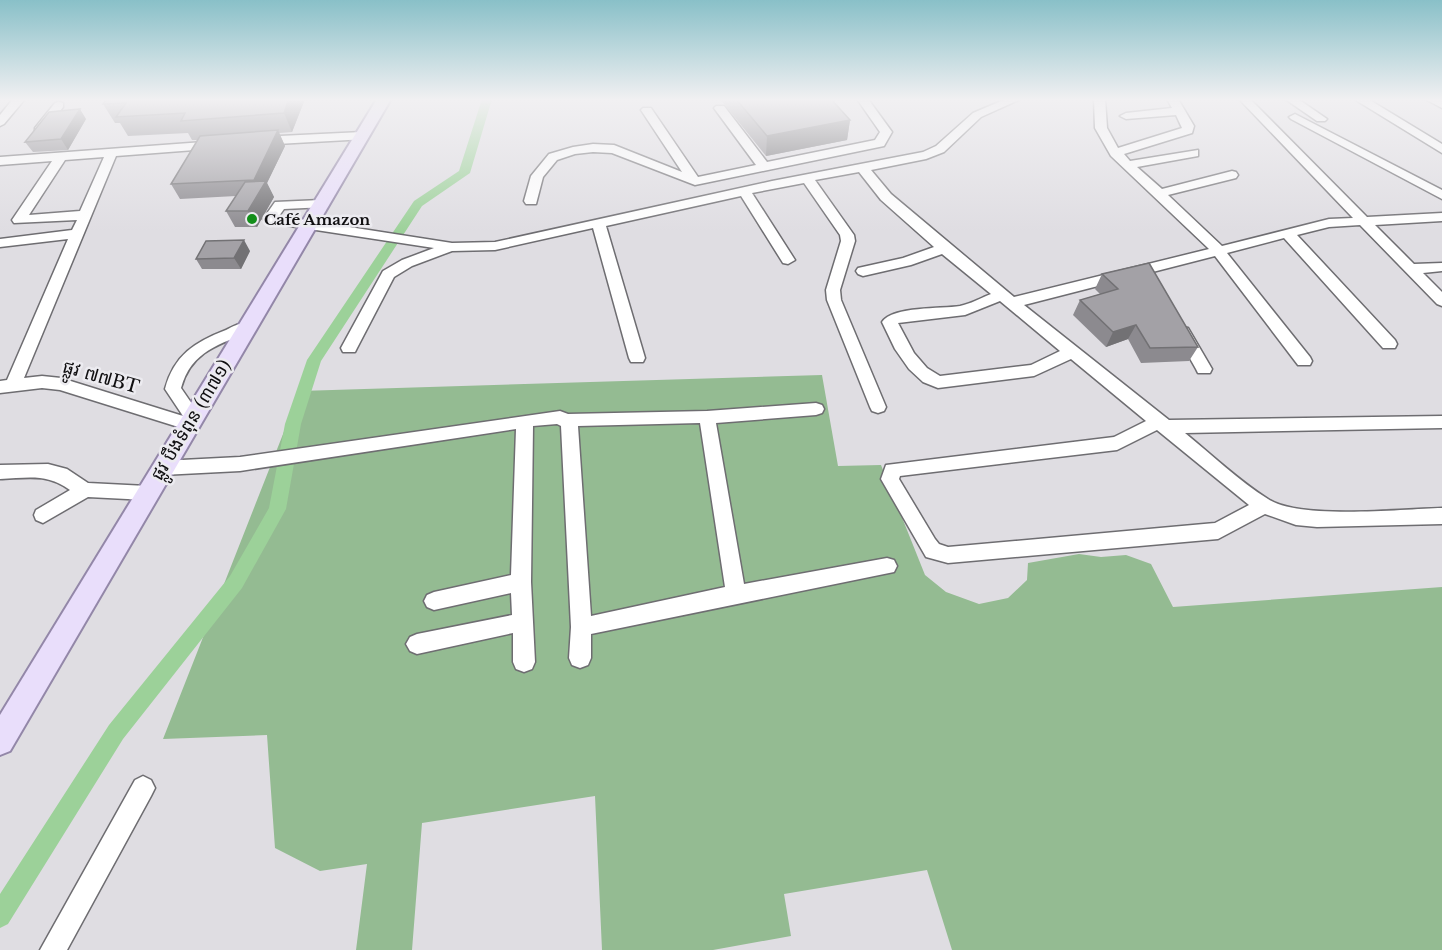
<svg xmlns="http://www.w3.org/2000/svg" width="1442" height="950" font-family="'Libre Baskerville','Noto Sans Khmer',serif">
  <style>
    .green { fill: #94bb92 }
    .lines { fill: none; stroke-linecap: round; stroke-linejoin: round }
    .canal { fill: #9cd199; fill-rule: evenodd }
    .minor-casing { stroke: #6e6d71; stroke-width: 3 }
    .major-casing { stroke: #9387a8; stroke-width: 4 }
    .minor { fill: #fff; fill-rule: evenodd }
    .major { fill: #e9defb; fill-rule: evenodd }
    .wall { fill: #8c8a8f }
    .shaded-wall { fill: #727174 }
    .building { fill: #a3a1a6; stroke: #727174; stroke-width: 1.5 }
    .poi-dot { fill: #138e1a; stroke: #ecebf0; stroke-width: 2 }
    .labels { text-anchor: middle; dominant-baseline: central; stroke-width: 5; stroke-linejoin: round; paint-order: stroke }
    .far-poi-label { font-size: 15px; font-weight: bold; fill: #100f11; stroke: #ecebf0; text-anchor: start }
    .street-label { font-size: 18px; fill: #100f11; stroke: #ecebf0 }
  </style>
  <rect width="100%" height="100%" fill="#dfdde2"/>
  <path class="green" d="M822,375L838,466L881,465L925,575L946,592L979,604L1008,598L1027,580L1028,563L1079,554L1101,557L1126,555L1151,564L1173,607L1442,587V950H952L927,870L784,894L791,936L713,950H602L595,796L422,823L412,950H356L367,864L320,871L275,848L267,735L163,739L300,391Z"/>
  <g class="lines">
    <path class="canal" d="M482,99H492L470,173L422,206L321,361L301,424L286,509L242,588L123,739L8,924L0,928V894L109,725L230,576L269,508L285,424L307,360L414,201L459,171Z"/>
    <defs>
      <path id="minor" d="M13,99H25L4,124L0,126V115Z
        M857,99H868L892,132L884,146L695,185L612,153L593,152L575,154L557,160L543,177L536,204H526L524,201L531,176L549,154L573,147L593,144L614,145L682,172L641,110L643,108H651L698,177L756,165L714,108L716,106H724L767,162L875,140L880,132Z
        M1006,99H1021L981,117L944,152L926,159L871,170L891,194L1014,297L1209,249L1111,156L1095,128L1094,99H1105L1107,128L1118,148L1182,128L1176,115L1126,119L1120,116L1126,113L1172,108L1167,99H1178L1194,126L1192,133L1124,154L1130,161L1198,150V156L1137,167L1162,189L1232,171L1236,172L1238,175L1236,178L1168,195L1222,246L1329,219L1353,218L1239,99H1250L1367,217L1442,213V221L1375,225L1414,264L1442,263V271L1423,273L1442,292V306L1437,304L1360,225L1329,227L1297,235L1395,340L1397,344L1395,348H1383L1284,238L1227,253L1310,357L1312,361L1310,365H1298L1215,256L1024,305L1169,420L1442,416V428L1185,433C1212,455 1239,481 1268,499C1300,520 1402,509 1442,508V524L1317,527L1296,525L1265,514L1218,539L948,563L926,557L881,479L886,465L1114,437L1146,421L1071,359L1034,376L938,388L923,382L909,369L895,349L882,322C893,306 941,309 960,306C970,304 981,298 991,294L942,254L911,265L863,276L858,274L856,271L858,268L903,258L934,247L881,200L859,172L815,180L854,235L855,241L840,290L841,300L886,407L884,411L878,413L872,411L870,407L827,300L826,290L841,241L840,235L804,183L752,193L795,260L788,264L783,263L741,196L606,226L645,358L643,362H631L629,358L593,228L495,250L452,251L412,266L394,277L357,348L355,352H343L341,348L383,271L402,260L434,248L270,223L263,219L275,202L321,200L328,204L326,207L284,209L279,216L452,243L495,242L772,181L923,152L936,146L973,113ZM1000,301L1060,351L1031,365L940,376L927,368L914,353L898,323L965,315ZM1157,430L1249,505L1215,523L948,547L939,544L935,539L899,479L900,476L1117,450Z
        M1285,99H1298L1327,119L1325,121H1317Z
        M1354,99H1368L1442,144V153Z
        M1425,99L1442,100V108Z
        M59,102L63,103V107L43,134H35V128L55,103Z
        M1295,114L1442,190V199L1291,119L1289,117Z
        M362,132L368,136L366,139L259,145L253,141L259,137Z
        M217,141L221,142V148L116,156L24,378L42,376L61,378L183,416L165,389C174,355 195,342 226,330C234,326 243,321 252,323L255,327L252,331C220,344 191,351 181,388L201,417L196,422L194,429L188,430L60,390L42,388L0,393V381L7,380L68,239L0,247V239L72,230L77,220L14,223L12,220L52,161L0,165V157ZM104,157L80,211L29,215L65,160Z
        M1183,327L1188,328L1212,369L1210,373H1198L1196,369L1175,332Z
        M816,403L822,405L824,409L822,413L816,415L716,423L744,584L887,558L894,560L897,566L894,572L591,634V658L588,665L580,668L572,665L569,658L571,627L561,426L557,424L533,426L531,582L535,662L532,669L524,672L516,669L513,662V633L417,654L410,651L406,644L410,637L417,634L512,615L511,593L434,610L427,607L424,601L427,595L434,592L511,575L516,429L240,471L162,475L156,473L153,468L156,463L162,461L240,457L560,411L568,414L707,411ZM700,423L725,587L591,616L578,426Z
        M48,464L67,469L88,483L147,486L153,488L156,493L153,498L147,500L88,497L43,523L36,520L34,515L36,510L70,490C46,473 28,478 0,479V465Z
        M143,776L151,780L155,788L151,796L67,950H40L135,780Z"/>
      <path id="major" d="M377,99H391L10,751L0,755V715Z"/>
    </defs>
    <use href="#minor" class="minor-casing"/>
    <use href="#major" class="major-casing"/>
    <use href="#minor" class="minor"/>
    <use href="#major" class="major"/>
  </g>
  <path class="wall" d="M107,99H305L292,132L279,133L285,146L267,183L274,197L257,227H235L226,211L236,196L180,199L171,184L198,140H192L188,133L128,136L120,123H115L103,104Z
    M720,99H831L850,120L847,140L766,156Z
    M86,119L68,150L33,152L25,142Z
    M250,251L241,269H202L196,259Z
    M1102,274L1198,347L1189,361L1141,363L1128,339L1106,347L1073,315L1080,300L1100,294L1095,289Z"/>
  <path class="shaded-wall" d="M289,99H305L292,132L284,113Z
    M80,109L86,119L68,150L61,139Z
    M850,120L847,140L766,156L767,136Z
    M278,130L285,146L267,183L274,197L257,227L248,211L260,192L254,180Z
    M244,240L250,251L241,269L234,258Z
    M1136,325L1128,339L1106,347L1113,332Z"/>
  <path class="building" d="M107,99H289L284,113L181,121L185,113L116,117L126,103L103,104Z
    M736,99H831L850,120L767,136Z
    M80,109L61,139L25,142L49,112Z
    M278,130L254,180L171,184L200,136Z
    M266,181L248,211H226L245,182Z
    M244,240L234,258L196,259L206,241Z
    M1149,263L1198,347L1150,348L1136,325L1113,332L1080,300L1118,289L1102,274Z"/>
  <linearGradient id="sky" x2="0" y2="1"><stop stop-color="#89c0c8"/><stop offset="0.43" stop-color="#f1f0f2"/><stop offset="1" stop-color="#f1f0f2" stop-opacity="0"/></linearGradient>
  <rect width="1442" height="232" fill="url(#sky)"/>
  <circle class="poi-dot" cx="252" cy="219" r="6"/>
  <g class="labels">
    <g class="far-poi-label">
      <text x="264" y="219">Café Amazon</text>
    </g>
    <g class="street-label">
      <text transform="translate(101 377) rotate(16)">ផ្លូវ ៧៧BT</text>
      <text transform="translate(191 420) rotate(-59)">ផ្លូវ បឹងទំពុន (៣៧១)</text>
    </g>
  </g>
</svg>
